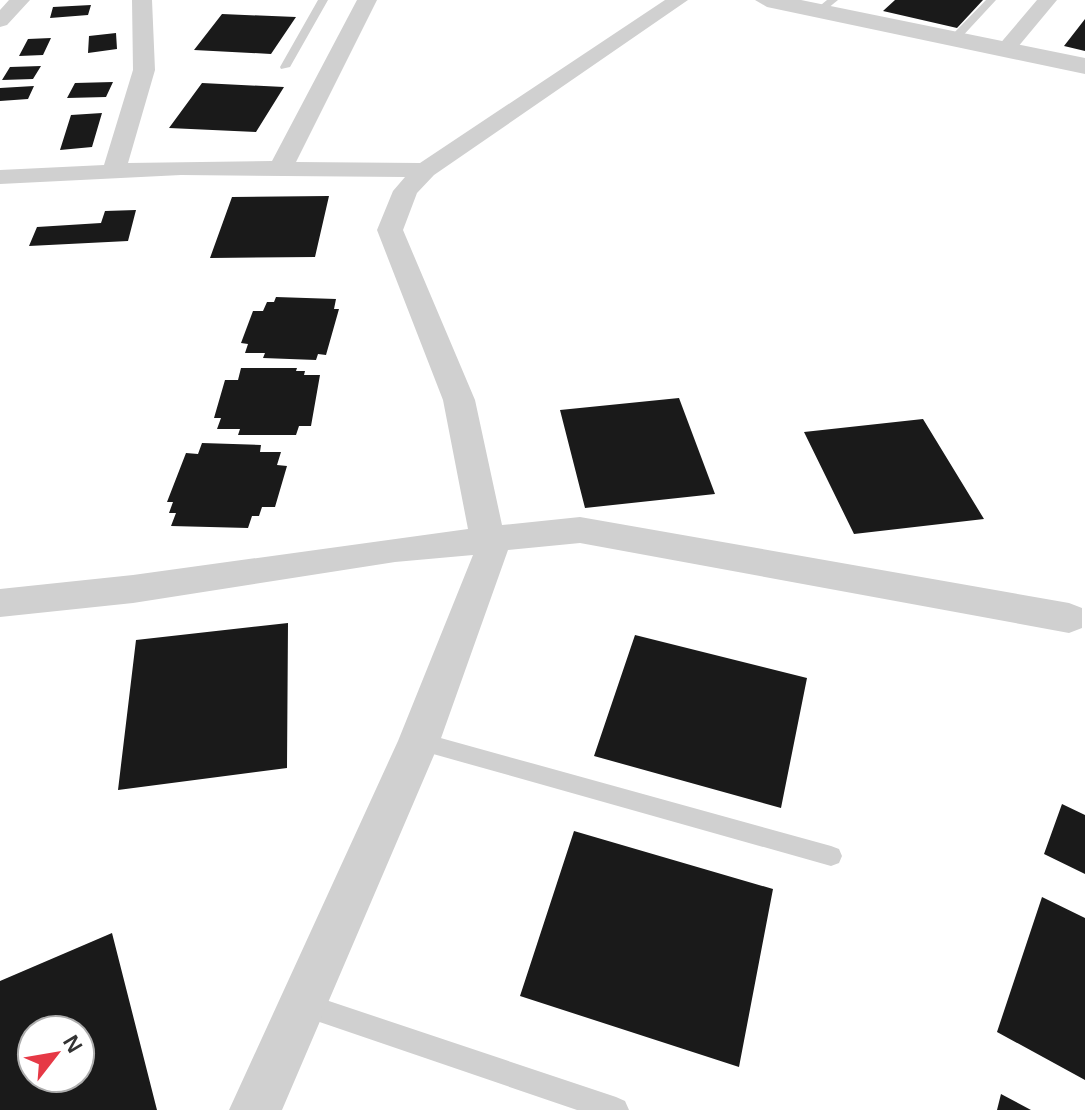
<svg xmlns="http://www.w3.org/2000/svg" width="1085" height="1110" font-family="Arial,sans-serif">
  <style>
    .building { fill: #1a1a1a; fill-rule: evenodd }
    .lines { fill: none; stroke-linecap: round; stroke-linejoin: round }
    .service { fill: #d0d0d0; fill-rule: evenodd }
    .minor { fill: #d0d0d0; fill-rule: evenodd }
    .tertiary { fill: #d0d0d0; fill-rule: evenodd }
  </style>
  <rect width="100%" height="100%" fill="#fff"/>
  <path class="building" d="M895,0H983L957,28L883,11Z
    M91,5L88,15L50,18L53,7Z
    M222,14L296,17L271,54L194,50Z
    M1085,19V51L1064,46Z
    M116,33L117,49L88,53L89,36Z
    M51,38L43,55L19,56L28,39Z
    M41,66L33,79L2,80L10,67Z
    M113,82L106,97L67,98L75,83Z
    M202,83L284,87L256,132L169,128Z
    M34,86L28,99L0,101V88Z
    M102,113L92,147L60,150L71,115Z
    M329,196L315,257L210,258L232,197Z
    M136,210L128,241L29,246L37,227L101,223L105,211Z
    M276,297L336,299L334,309H339L326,355L318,354L316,360L263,358L265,353H245L248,344L241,343L253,311H263L267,302H274Z
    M241,368H297L296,371H305L304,375H320L311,426H299L296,435H238L240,429H217L221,418H214L225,380H238Z
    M679,398L715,494L585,508L560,410Z
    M923,419L984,519L854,534L804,432Z
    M202,443L261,445L260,452H281L277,465L287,466L275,507H262L259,516H252L248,528L171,526L176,513H169L173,502H167L186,453L198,454Z
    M288,623L287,768L118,790L136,640Z
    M635,635L807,678L781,808L594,756Z
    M1062,804L1085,815V874L1044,854Z
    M574,831L773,889L739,1067L520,996Z
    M1042,897L1085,918V1080L997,1032Z
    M112,933L157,1110H0V981ZM32,1030H80V1078H32Z
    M1001,1094L1031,1110H997Z"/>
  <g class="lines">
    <path class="service" d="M318,0H328L290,67L281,69L280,67Z
      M827,0H838L822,13H816V9Z
      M986,0H996L958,41H950V37Z
      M419,732L831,846L839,849L842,856L839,863L831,866L419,750L412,747L409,741L412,735Z
      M302,992L616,1097L625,1101L629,1110H577L302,1016L293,1013L290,1004L293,995Z"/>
    <path class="minor" d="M9,0H30L7,25L0,27V10Z
      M132,0H152L155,70L128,163L272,161L357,0H377L296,162L420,163L665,0H688L434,175L417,193L403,230L475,400L502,525L580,517L1069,603L1082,608V628L1069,633L580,543L508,550L440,741L282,1110H229L398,741L473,555L395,562L133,603L0,617V589L133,575L468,529L443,400L377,230L393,191L405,177L181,175L0,184V170L104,165L133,70Z
      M1037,0H1057L1012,54H998L995,50L998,46Z"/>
    <path class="tertiary" d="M755,0H801L1085,58V74L767,7Z"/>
  </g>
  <g transform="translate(56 1054) rotate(59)"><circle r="38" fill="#ffffff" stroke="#adadad" stroke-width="2"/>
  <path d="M0-6L14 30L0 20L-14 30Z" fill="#e63946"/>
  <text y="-12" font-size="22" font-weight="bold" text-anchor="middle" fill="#333333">N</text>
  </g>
</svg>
